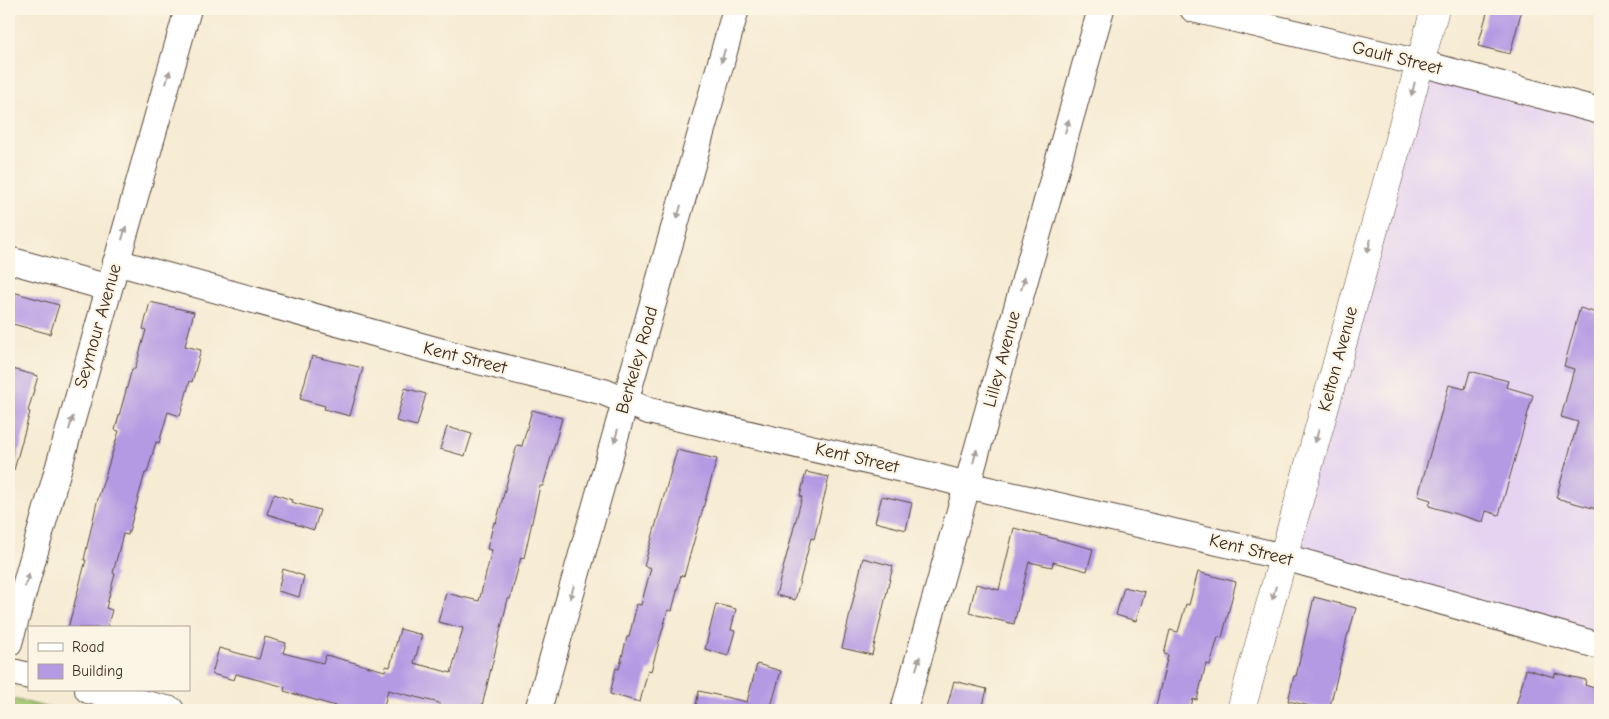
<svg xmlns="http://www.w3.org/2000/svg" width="1609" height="719" font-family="'Comic Neue',sans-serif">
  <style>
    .built { fill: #e5d3f1 }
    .green { fill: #a2c670; stroke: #6e7847 }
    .building { fill: #b499e3 }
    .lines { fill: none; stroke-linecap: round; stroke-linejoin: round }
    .minor-casing { stroke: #574739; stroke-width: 28 }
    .major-casing { stroke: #574739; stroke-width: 29 }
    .minor { stroke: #fff; stroke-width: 26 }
    .major { stroke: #fff; stroke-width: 28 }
    .oneway { fill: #a79f9a }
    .labels { text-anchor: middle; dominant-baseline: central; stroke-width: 4.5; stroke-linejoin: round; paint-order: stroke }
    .street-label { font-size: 18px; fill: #3b2a1e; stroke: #fcf5e5 }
  </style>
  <rect width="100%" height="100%" fill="#fcf5e5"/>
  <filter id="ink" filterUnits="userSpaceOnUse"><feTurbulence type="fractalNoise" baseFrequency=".02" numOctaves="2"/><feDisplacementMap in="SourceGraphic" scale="10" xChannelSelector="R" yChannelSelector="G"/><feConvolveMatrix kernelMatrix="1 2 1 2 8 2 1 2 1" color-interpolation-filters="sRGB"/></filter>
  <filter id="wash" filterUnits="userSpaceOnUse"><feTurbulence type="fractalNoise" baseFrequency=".0096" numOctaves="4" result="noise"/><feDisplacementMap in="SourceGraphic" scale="20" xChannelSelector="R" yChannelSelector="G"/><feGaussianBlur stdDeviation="1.12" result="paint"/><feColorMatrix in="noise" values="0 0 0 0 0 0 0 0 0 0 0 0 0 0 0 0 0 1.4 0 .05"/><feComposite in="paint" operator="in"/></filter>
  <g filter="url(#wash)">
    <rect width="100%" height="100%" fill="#f6ebd3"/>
    <path class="built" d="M1421,59L1600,110V649L1288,559Z"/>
    <path class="green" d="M9,698L58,710H9Z"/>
    <g id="blocks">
      <path class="building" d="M1488,9H1522L1510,54L1478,46Z
        M9,291L59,305L50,334L9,323Z
        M150,302L194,312L185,346L201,350L192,382L190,381L180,416L168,412L159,443L156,442L147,473H145L128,535L123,534L113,573L115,574L106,608L112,610L107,628H68L86,560H84L97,502L119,431L115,430L132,369H135L146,330L143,329Z
        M1580,308L1600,314V510L1556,498L1578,422L1561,417L1574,369L1564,366Z
        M312,356L363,368L350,416L324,409L325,406L300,399Z
        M9,368L38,376L28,411L30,412L14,470L9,469Z
        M1470,371L1508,381L1506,387L1533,395L1499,515L1486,511L1483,522L1429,506L1431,500L1418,496L1449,385L1465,389Z
        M405,388L426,394L417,426L396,421Z
        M532,410L562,418L543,486H540L524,558L521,557L510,599H508L481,710H438L439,703L388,690L383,710H349L284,691L285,687L236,674L234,680L212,674L219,648L259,659L265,637L286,643L283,653L323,663L326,655L385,671L386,666L390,667L400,629L422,635L414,663L451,673L463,628L438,622L446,593L479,601L492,550L487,549L494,522L496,523L517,445L522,446Z
        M447,427L472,434L465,456L440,449Z
        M677,450L717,459L684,576L681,575L672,611L668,610L651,671L648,670L640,702L610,694L616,668L619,669L627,637H629L637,604L641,605L651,568L644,566Z
        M806,472L829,477L814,539L811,538L795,600L776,595L802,497L800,496Z
        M274,494L292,500L291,502L320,510L314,530L295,524L296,523L267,514Z
        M882,496L912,503L906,530L875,522Z
        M1014,528L1093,549L1087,571L1053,562L1052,567L1029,562L1014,624L969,613L976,584L999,590Z
        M863,558L893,566L872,655L842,648Z
        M283,569L304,576L299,597L278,591Z
        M1198,572L1236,582L1222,638L1218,637L1210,665L1206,664L1197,700L1193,699L1190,710H1155L1168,655L1164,654L1170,630L1178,632L1186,604L1189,605Z
        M1124,587L1145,592L1136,621L1116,615Z
        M1314,597L1356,608L1349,633H1348L1329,710L1288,701L1294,676H1296Z
        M716,604L736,609L731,630L735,631L728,656L705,649Z
        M757,664L781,671L770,710H695L699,691L747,702Z
        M1526,669L1554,677L1555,673L1586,680L1585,685L1600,690V710H1515Z
        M954,681L987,689L982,710H962L947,707Z"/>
    </g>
  </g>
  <g filter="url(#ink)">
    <use href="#blocks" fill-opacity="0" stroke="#574739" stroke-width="1"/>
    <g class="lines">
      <defs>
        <path id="minor" d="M1193,9L1420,63L1600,111
          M9,260L109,288
          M116,262L450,354L604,392L649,411L937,477L975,487L1284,557L1600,646
          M9,643L188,9
          M9,671L29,676
          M88,690L171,710
          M538,710L736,9
          M904,710L1101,9"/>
        <path id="major" d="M1241,710L1435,9"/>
      </defs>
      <use href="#minor" class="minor-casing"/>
      <use href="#major" class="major-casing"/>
      <use href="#minor" class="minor"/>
      <use href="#major" class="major"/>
    </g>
    <defs><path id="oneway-solid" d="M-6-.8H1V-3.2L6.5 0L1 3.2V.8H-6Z" transform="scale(1.25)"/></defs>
    <g class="oneway">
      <use href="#oneway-solid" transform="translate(723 56) rotate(106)"/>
      <use href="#oneway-solid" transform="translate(168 77) rotate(-74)"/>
      <use href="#oneway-solid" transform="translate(1413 89) rotate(105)"/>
      <use href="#oneway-solid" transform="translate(1067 126) rotate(-74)"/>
      <use href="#oneway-solid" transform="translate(679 212) rotate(106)"/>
      <use href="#oneway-solid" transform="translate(124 233) rotate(-74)"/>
      <use href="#oneway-solid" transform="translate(1369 246) rotate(105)"/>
      <use href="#oneway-solid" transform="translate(1023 283) rotate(-75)"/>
      <use href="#oneway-solid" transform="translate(71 423) rotate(-74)"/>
      <use href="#oneway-solid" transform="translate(616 436) rotate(106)"/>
      <use href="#oneway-solid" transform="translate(1317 436) rotate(105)"/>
      <use href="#oneway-solid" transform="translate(975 456) rotate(-75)"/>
      <use href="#oneway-solid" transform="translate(27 580) rotate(-74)"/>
      <use href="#oneway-solid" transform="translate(572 592) rotate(106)"/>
      <use href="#oneway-solid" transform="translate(1274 593) rotate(105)"/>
      <use href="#oneway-solid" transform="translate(918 663) rotate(-74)"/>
    </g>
  </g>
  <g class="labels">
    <g class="street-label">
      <text transform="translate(1397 58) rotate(14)">Gault Street</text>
      <text transform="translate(98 326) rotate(-74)">Seymour Avenue</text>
      <text transform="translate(465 358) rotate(14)">Kent Street</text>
      <text transform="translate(1002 359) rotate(-75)">Lilley Avenue</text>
      <text transform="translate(1338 359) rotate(-75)">Kelton Avenue</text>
      <text transform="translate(637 360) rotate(-74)">Berkeley Road</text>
      <text transform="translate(857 458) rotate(13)">Kent Street</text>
      <text transform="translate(1251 550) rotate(14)">Kent Street</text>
    </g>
  </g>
  <rect width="1609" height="719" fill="none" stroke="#fcf5e5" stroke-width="30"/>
  <rect x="28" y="626" width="162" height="65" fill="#fcf5e5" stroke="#afa495"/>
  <rect x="38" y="643" width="25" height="8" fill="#ffffff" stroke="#afa495"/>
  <text x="72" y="652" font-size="15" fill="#3b2a1e">Road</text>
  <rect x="38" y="664" width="25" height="15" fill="#b499e3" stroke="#afa495"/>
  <text x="72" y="676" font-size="15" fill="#3b2a1e">Building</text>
</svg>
